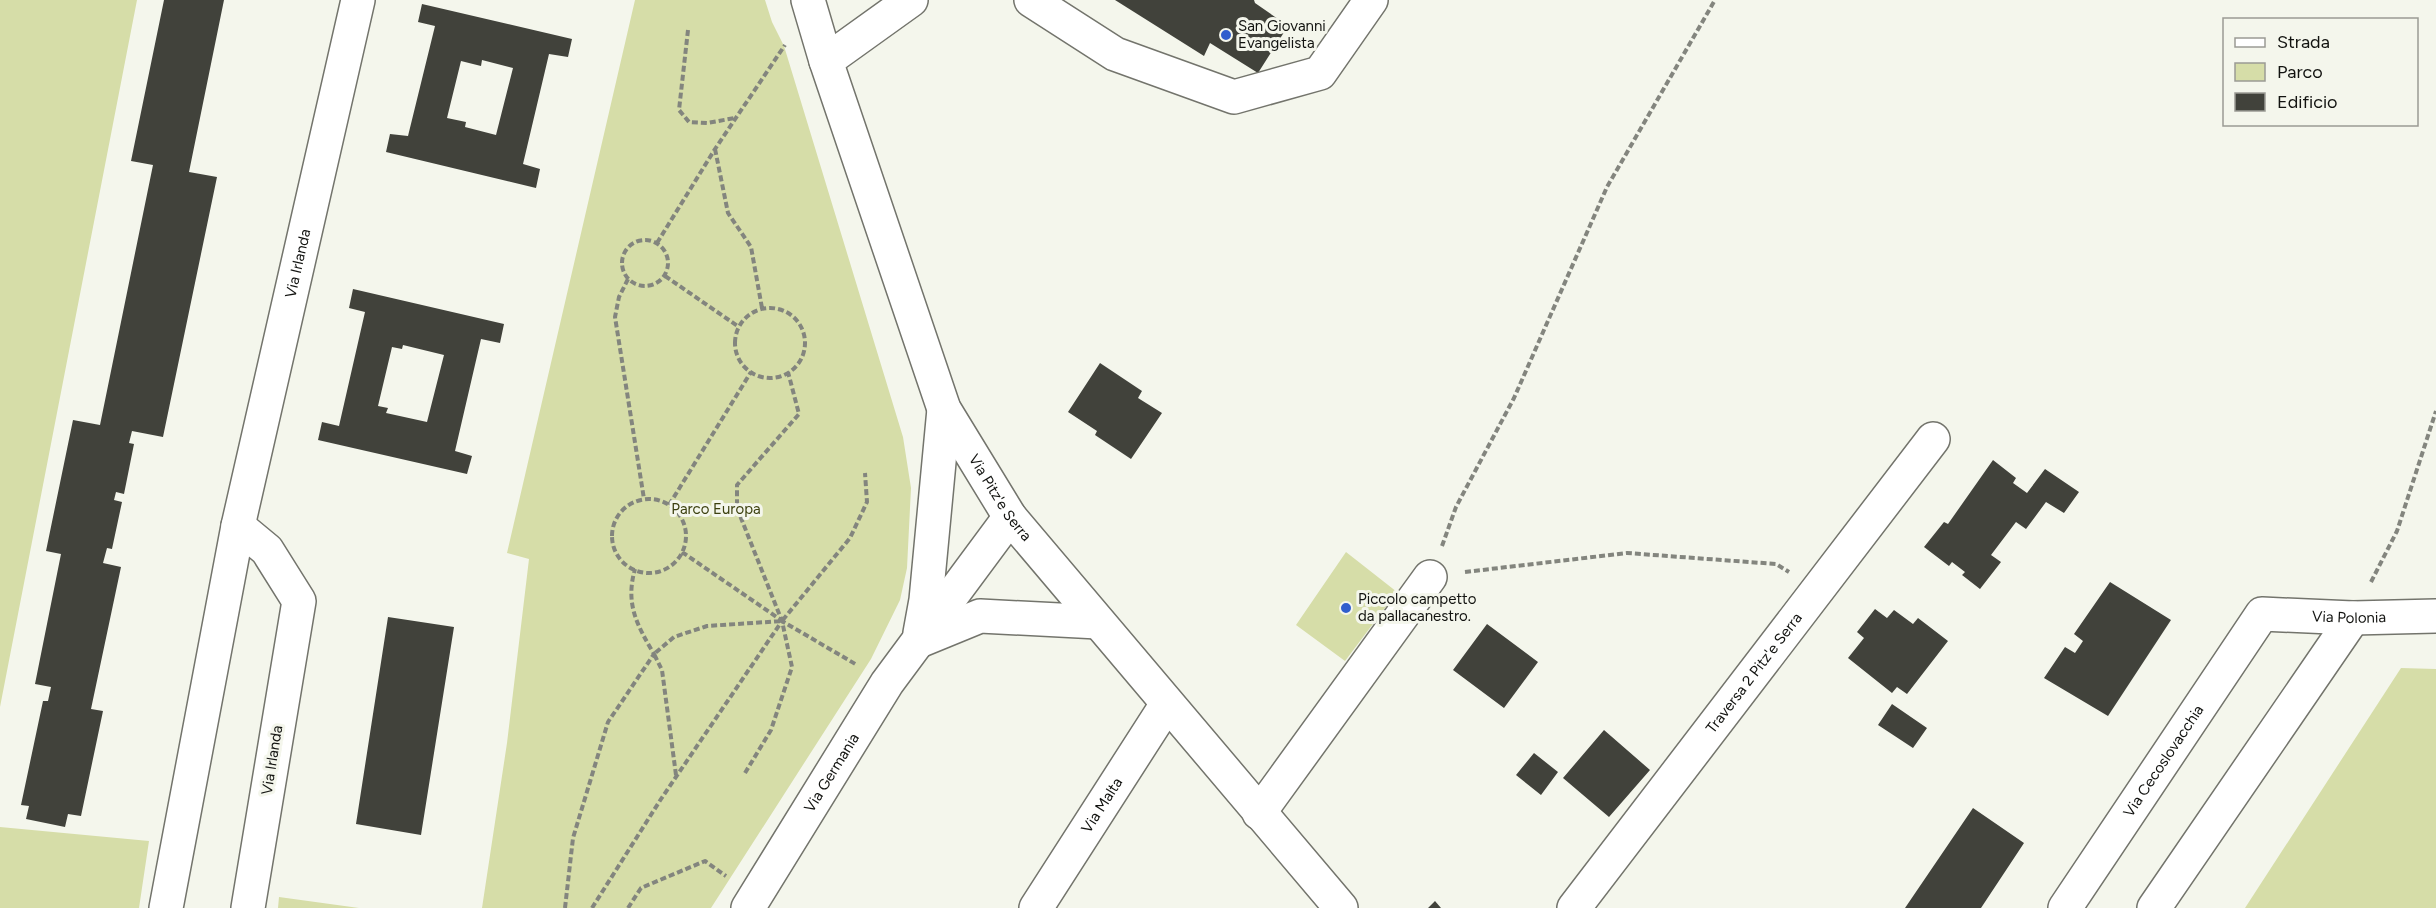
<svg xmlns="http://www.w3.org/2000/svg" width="2436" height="908" font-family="Figtree,sans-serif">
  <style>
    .green { fill: #d6dda8 }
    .building { fill: #41423b; fill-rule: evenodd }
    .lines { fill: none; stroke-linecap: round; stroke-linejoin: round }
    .minor-casing { stroke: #73746c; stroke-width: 36 }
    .path { stroke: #83857e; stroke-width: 4; stroke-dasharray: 6 3; stroke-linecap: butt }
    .minor { stroke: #fff; stroke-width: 33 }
    .poi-dot { fill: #305ecd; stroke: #f4f6ec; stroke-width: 2 }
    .labels { text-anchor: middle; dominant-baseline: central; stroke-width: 6; stroke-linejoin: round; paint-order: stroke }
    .poi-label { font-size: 15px; fill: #121310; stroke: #f4f6ec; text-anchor: start }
    .street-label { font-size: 15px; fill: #121310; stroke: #f4f6ec }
    .park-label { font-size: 15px; fill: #3c400f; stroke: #f4f6ec }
  </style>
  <rect width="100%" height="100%" fill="#f4f6ec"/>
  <path class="green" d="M0,0H137L0,707Z
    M635,0H765L772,22L784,46L903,437L911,488L907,568L900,600L871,659L711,908H482L507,743L529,559L507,553Z
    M1346,552L1397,592L1345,661L1296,625Z
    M2401,668L2436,669V908H2245Z
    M0,827L149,841L139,908H0Z
    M279,897L359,908H278Z"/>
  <path class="building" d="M164,0H224L189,172L217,177L163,437L132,431L129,443L134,444L124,494L116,492L114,500L122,502L112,549L107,548L103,563L121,567L91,709L103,711L81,816L68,814L65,827L26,819L29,806L21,805L43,701H48L51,687L35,684L61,554L46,551L73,420L100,425L153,165L131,161Z
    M1115,0H1254L1255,3L1288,26L1258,73L1210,43L1204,56Z
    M422,4L572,39L568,57L549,54L523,164L540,169L536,188L386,152L390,134L408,136L435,26L418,22ZM482,60L513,68L496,135L465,127L466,122L447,118L461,61L481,66Z
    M353,289L504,324L500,343L481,339L455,451L472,456L467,474L318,440L322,422L339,426L365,312L349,308ZM403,345L444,355L427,422L386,413L388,408L378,406L392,347L402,349Z
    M1100,363L1142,391L1138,398L1162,413L1131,459L1095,435L1097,431L1068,412Z
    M1993,460L2016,478L2013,483L2027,493L2045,469L2079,492L2064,513L2046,502L2026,529L2016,522L1991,555L2001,562L1980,589L1962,575L1965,572L1952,562L1949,566L1924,547L1944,522L1948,524Z
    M2110,582L2171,620L2108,716L2044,678L2065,647L2075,653L2083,641L2074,634Z
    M1875,609L1887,618L1894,610L1913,624L1918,618L1948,641L1907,694L1897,687L1892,693L1848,658L1864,638L1857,632Z
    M388,617L454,627L421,835L356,824Z
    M1487,624L1538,662L1504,708L1453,670Z
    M1892,704L1927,728L1913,748L1878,725Z
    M1604,730L1650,770L1609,817L1563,778Z
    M1534,753L1558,772L1541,795L1516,775Z
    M1973,808L2024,843L1981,908H1905Z
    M1435,901L1441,908H1428Z"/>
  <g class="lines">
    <defs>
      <g id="minor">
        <path id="s1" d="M808,0L826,61L944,409L1010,517L1341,908"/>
        <path d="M1031,0L1115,54L1234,97L1320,73L1371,0"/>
        <path d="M826,61L911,0"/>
        <path d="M238,526L267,550L299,601L248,908"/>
        <path d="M920,633L926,600L944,409"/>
        <path d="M919,641L980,616L1098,622"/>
        <path d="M1259,813L1430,577"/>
        <path id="s2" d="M166,908L238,526L358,0"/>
        <path id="s3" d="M748,908L887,683L1010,517"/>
        <path id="s4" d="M1036,908L1167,704"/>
        <path id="s5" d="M1574,908L1933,439"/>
        <path id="s6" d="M2065,908L2262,614L2353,618L2436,616"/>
        <path d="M2154,908L2353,618"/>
      </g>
    </defs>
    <use href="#minor" class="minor-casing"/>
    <path class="path" d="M688,30L679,110L689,122L707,123L735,118
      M715,149L728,213L751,247L762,308
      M622 263a23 23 0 1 1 46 0a23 23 0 1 1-46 0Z
      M657,243L715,149L785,45
      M665,276L739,327
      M628,279L619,297L615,317L644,499
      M735 343a35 35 0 1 1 70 0a35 35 0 1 1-70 0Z
      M612 536a37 37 0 1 1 74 0a37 37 0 1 1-74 0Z
      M669,505L751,372
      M1442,546L1456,507L1514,398L1607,187L1715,0
      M682,552L781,620
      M1465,572L1627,553L1776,564L1789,572
      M2371,582L2397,531L2436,411
      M745,773L771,730L792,667L782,621L737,508V485L799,414L788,372
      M676,775L662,670L654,654L674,637L707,626L782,621L850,538L867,502L865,473
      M565,908L573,838L608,722L654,654C637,625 625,604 635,569
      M592,908L661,799L782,621L857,665
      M628,908L641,888L705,861L726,876"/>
    <use href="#minor" class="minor"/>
  </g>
  <g class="poi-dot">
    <circle cx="1226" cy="35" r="6"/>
    <circle cx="1346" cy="608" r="6"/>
  </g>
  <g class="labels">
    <g class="poi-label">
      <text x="1238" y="26">San Giovanni<tspan x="1238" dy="17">Evangelista</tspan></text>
      <text x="1358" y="599">Piccolo campetto<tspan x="1358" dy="17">da pallacanestro.</tspan></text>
    </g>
    <g class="street-label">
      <text stroke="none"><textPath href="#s2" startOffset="658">Via Irlanda</textPath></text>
      <text stroke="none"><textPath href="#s1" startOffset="536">Via Pitz'e Serra</textPath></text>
      <text stroke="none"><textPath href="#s6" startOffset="441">Via Polonia</textPath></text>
      <text stroke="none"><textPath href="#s5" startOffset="296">Traversa 2 Pitz'e Serra</textPath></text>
      <text transform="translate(272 760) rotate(-81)">Via Irlanda</text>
      <text stroke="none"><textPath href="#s6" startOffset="177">Via Cecoslovacchia</textPath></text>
      <text stroke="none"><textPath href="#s3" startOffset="159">Via Germania</textPath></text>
      <text stroke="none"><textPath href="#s4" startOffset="122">Via Malta</textPath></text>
    </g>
    <g class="park-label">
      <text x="716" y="509">Parco Europa</text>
    </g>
  </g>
  <rect x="2223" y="18" width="195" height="108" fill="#f4f6ec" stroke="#9a9b94" stroke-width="1.5"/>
  <rect x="2235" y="38" width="30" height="9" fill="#ffffff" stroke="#9a9b94" stroke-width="1.5"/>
  <text x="2277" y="48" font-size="18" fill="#121310">Strada</text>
  <rect x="2235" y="63" width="30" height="18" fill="#d6dda8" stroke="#9a9b94" stroke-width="1.5"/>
  <text x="2277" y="78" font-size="18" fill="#121310">Parco</text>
  <rect x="2235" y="93" width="30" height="18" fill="#41423b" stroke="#9a9b94" stroke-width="1.5"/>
  <text x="2277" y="108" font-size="18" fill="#121310">Edificio</text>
</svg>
